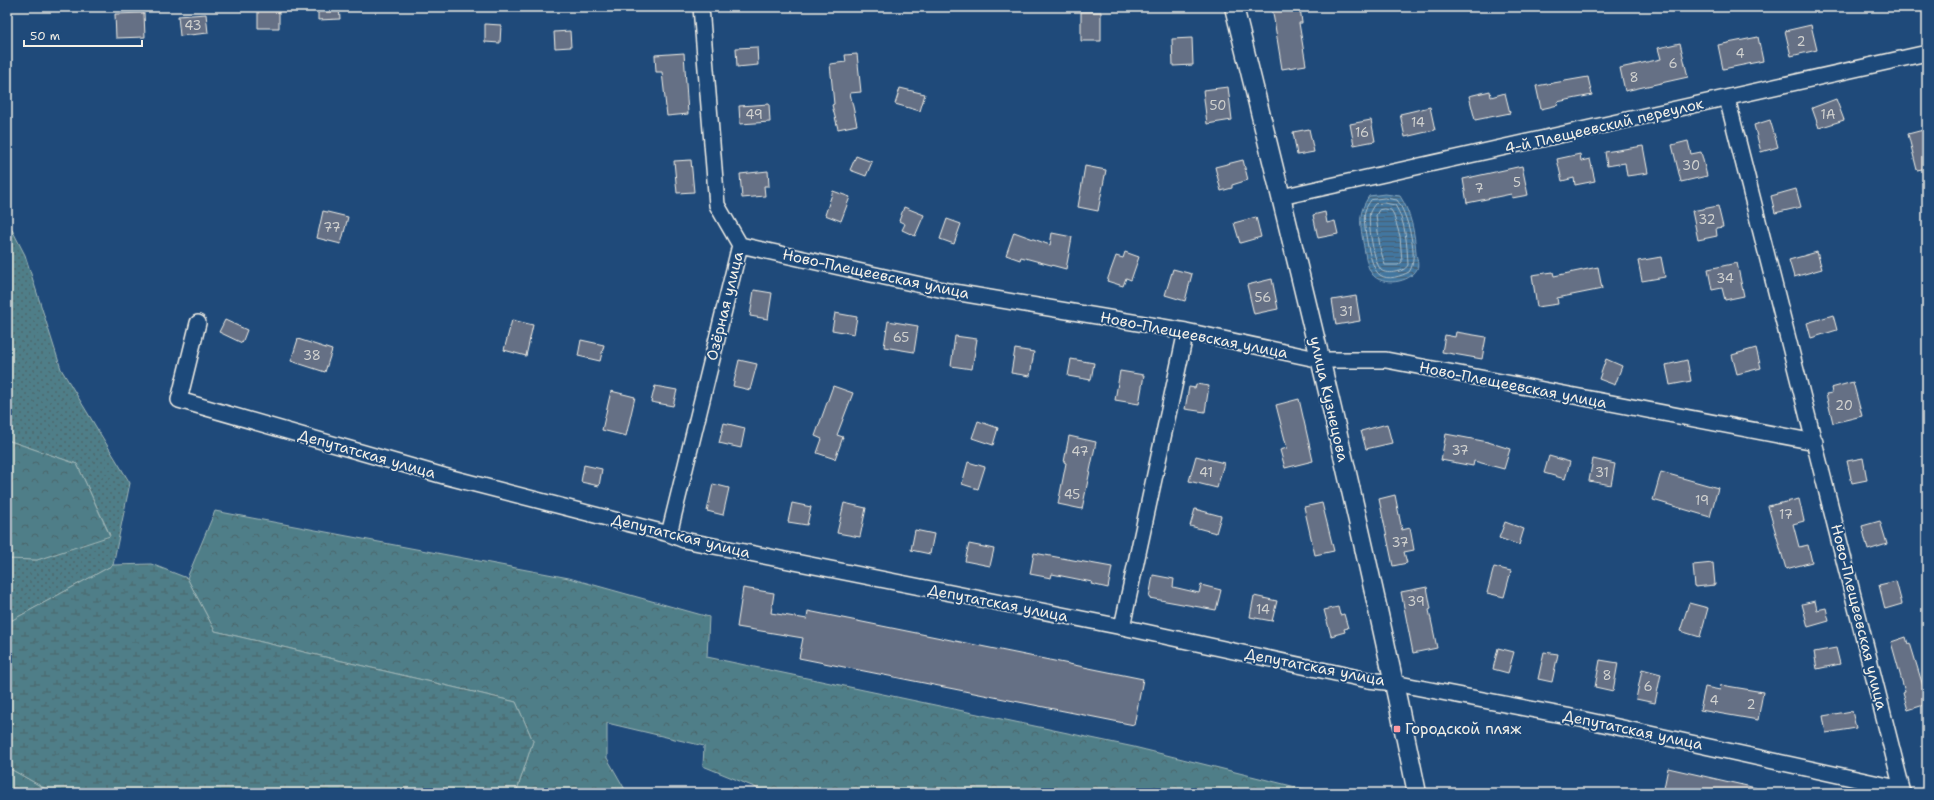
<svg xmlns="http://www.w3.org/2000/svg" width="1934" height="800" font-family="'Shantell Sans',sans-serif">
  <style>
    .grass { fill: url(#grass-dots); stroke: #a2b8b8 }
    .forest { fill: url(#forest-crowns); stroke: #a2b8b8 }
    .wetland { fill: url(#wetland-marsh); stroke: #a2b8b8 }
    .water { fill: url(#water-rules); stroke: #89a7bc }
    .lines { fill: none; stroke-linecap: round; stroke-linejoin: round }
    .shore { stroke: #adc0cb; stroke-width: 1 }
    .building { fill: #657085; stroke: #f4f1e8 }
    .minor-casing { stroke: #f4f1e8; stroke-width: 18 }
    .tertiary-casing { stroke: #f4f1e8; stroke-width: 21 }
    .minor { stroke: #1f4a7a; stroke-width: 15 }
    .tertiary { stroke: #1f4a7a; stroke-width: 18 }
    .poi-dot { fill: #ff9aa2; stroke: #1f4a7a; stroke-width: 1.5 }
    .labels { text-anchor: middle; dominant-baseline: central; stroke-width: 4; stroke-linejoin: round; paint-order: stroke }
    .number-label { font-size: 13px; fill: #d0d1cf }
    .street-label { font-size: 15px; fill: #f4f1e8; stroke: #1f4a7a }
    .poi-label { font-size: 15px; fill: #f4f1e8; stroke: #1f4a7a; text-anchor: start }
  </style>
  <defs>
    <pattern id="grass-dots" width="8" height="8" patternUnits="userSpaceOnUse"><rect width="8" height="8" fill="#4f7e88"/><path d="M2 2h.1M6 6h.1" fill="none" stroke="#4c666a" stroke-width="1.8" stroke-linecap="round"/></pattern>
    <pattern id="forest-crowns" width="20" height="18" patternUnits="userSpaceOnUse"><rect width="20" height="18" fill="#4f7e88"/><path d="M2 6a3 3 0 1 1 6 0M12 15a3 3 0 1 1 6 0" fill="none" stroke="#4c666a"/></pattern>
    <pattern id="wetland-marsh" width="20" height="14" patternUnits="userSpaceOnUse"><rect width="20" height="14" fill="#4f7e88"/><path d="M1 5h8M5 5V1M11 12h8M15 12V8" fill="none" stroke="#4c666a"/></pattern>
    <pattern id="water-rules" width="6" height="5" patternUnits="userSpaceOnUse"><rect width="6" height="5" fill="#42769f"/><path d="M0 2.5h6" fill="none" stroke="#465f72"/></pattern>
  </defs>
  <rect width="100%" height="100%" fill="#1f4a7a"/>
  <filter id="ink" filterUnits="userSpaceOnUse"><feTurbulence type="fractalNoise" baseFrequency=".025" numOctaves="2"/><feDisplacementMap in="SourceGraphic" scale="8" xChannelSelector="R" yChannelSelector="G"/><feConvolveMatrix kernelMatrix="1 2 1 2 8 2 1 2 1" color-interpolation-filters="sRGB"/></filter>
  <g filter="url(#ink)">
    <path class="grass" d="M7,220L25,255L61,369L130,483L113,565L7,623V559L37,560L110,535L77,464L7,440Z"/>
    <path class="forest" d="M7,440L77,464L110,536L37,560L7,559Z
      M215,511L569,578L709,617L707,657L1134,747L1320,793H769L703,766L704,746L607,723V758L627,793H516L533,741L516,702L215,631L187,578Z
      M7,767L53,793H7Z"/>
    <path class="wetland" d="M151,564L187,578L215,631L516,702L533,741L516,793H53L7,767V623L113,565Z"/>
    <path class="water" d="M1385,194L1400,196C1411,213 1415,233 1416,254C1417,258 1419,265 1417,269C1410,283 1382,287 1372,274C1366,266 1365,251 1363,242C1360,221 1358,214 1369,196Z"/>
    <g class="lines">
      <path class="shore" d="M1385,198L1397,200C1407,213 1420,258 1409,272C1401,276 1388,281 1380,275C1370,270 1362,221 1365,211C1366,207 1369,203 1371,200Z
        M1384,203L1395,205C1406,222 1407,245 1408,265C1405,270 1401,271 1395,272C1391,273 1384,273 1381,270C1374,263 1367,221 1370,212C1371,210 1373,206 1375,204Z
        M1384,209L1391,210L1393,213L1400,236L1402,262L1398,265H1385L1380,248L1376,215L1379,210Z"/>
    </g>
    <path class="building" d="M258,7H279V28H258Z
      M318,7H339L340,19L318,20Z
      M1272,7H1300L1302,23H1299L1306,65L1282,69Z
      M1081,12H1101V41H1081Z
      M144,13L145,37L116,38L115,14Z
      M206,14L208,33L180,36L178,16Z
      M485,24L501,25L500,43L485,42Z
      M1811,25L1817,50L1791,56L1785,31Z
      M570,31L571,47L555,48L554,32Z
      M1758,37L1763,61L1723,69L1718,45Z
      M1192,38L1193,65L1173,66L1172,39Z
      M1680,43L1688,77L1625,91L1620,68L1661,59L1658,48Z
      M757,47L758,65L737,67L736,48Z
      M684,53L688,114L667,116L662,72H656L655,55Z
      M857,54L861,92L850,93L857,125L838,129L832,105L834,104L830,64L846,62L845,55Z
      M1588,77L1592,95L1557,102L1558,105L1541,109L1536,86Z
      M1228,87L1232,120L1207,124L1203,90Z
      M900,88L925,94L920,111L895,104Z
      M1490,91L1491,97L1505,93L1510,113L1475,120L1469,96Z
      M1836,99L1844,120L1819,128L1812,108Z
      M769,104L770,122L740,124L739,106Z
      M1430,107L1435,130L1405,137L1400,114Z
      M1371,120L1375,141L1354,145L1350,124Z
      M1770,120L1778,147L1761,152L1754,125Z
      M1309,129L1314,152L1297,155L1293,132Z
      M1927,129V168L1917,170L1908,134Z
      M1688,141L1691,154L1701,152L1707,176L1681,182L1672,145Z
      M1643,146L1648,173L1627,176L1625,163L1607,166L1605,152Z
      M1580,154L1581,161L1590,159L1595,181L1575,185L1574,178L1562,181L1557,159Z
      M856,156L872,162L866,176L850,170Z
      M691,160L694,192L677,193L674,161Z
      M1243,160L1248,180L1232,185V188L1221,191L1215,167Z
      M1085,166L1106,170L1098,211L1078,207Z
      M1522,166L1528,195L1512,198L1511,194L1467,203L1463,179Z
      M768,171L769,186H764L765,196L742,198L740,174Z
      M1796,189L1801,207L1775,213L1771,196Z
      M833,191L850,197L841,221L825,215Z
      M1718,206L1723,227L1716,228L1717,236L1698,240L1692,211Z
      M904,207L924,215L915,236L902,230L905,224L899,221Z
      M323,211L348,217L341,244L317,238Z
      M1325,212L1327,223L1335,221L1338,234L1318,238L1313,215Z
      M1256,217L1261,237L1240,243L1234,223Z
      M947,219L961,224L954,244L940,239Z
      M1014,232L1050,245L1052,233L1072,237L1066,269L1021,257L1020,260L1006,255Z
      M1125,252L1139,257L1131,280L1126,278L1123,286L1107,281L1116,256L1123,258Z
      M1817,252L1822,269L1794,277L1789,260Z
      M1661,257L1665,277L1642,281L1638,261Z
      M1737,263L1744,296L1725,300L1722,288L1712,290L1708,269Z
      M1598,267L1602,289L1557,298L1558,304L1537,307L1532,275L1553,272L1554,276Z
      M1173,269L1192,274L1185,301L1165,295Z
      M1272,279L1278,309L1254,314L1247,285Z
      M754,290L772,293L768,319L750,316Z
      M1356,296L1360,321L1336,325L1332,300Z
      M835,313L857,317L854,334L832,330Z
      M1833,315L1837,330L1811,338L1807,323Z
      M225,320L247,330L242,343L219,332Z
      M512,320L533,325L526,356L504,350Z
      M888,321L918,326L914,352L884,347Z
      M1456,332L1486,337L1482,359L1442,352L1445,335L1455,337Z
      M955,336L977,339L972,369L951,366Z
      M298,339L332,350L325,372L291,361Z
      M581,340L604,345L600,361L578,356Z
      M1756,348L1761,368L1737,374L1732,355Z
      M1015,349L1034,352L1030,376L1011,373Z
      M1071,359L1094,363L1091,380L1068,376Z
      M1606,359L1622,366L1615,385L1599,379Z
      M739,360L757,364L750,390L733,386Z
      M1687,360L1691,381L1670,385L1666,365Z
      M1120,371L1144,375L1139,404L1115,400Z
      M1853,382L1862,416L1833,423L1826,394L1832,393L1831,388Z
      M1196,384L1209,386L1205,412L1185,409L1189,387L1195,388Z
      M655,386L677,390L673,406L651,402Z
      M833,386L853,393L837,435L843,437L835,459L817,453L822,439L815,436Z
      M611,391L635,397L626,436L602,430Z
      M1299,399L1313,461L1285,468L1280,450L1287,448L1276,405Z
      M978,421L998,428L993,445L972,438Z
      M724,423L745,428L741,448L719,443Z
      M1387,424L1392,443L1366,449L1361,431Z
      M1446,434L1488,442L1510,449L1504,469L1474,461L1473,466L1441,460Z
      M1069,436L1096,442L1082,509L1058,504L1066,463L1064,462Z
      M1196,456L1224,463L1217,488L1189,481Z
      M1549,456L1570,462L1565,479L1544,473Z
      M1863,458L1867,480L1852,483L1847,461Z
      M1593,459L1615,464L1611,485L1589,481Z
      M968,462L985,467L978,489L962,484Z
      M584,465L602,469L599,486L581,482Z
      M1661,472L1718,488L1710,517L1653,500Z
      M713,484L729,488L723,515L707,511Z
      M1395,495L1402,530L1410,528L1414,550L1404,552L1407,563L1393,566L1379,499Z
      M1799,499L1804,521L1793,524L1799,547L1808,545L1812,562L1786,569L1768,506Z
      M792,503L811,507L807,525L788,522Z
      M844,503L866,508L860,537L837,533Z
      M1322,503L1334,551L1315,555L1304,507Z
      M1195,509L1221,516L1216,533L1190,526Z
      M1880,521L1887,544L1868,550L1862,526Z
      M1505,522L1524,529L1519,545L1499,538Z
      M915,530L934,534L930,554L911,550Z
      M969,544L994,549L990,566L965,561Z
      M1034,553L1112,567L1108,588L1091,584L1092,582L1052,574L1051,578L1030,574Z
      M1713,563L1715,585L1695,587L1693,565Z
      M1494,567L1511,571L1504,597L1487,593Z
      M1153,575L1174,579L1173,587L1199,593L1201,585L1221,590L1216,610L1149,598Z
      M1896,581L1902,604L1885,609L1879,585Z
      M1427,587L1431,609L1429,610L1437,648L1413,653L1401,592Z
      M743,588L774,593L771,613L807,619L808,611L1143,679L1134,725L799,658L803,638L737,627Z
      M1254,596L1277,601L1272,621L1250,617Z
      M1815,601L1817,610L1826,608L1829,621L1808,627L1802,604Z
      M1689,603L1708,608L1700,637L1680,631Z
      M1338,607L1340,615L1344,614L1348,628L1344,629L1345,632L1331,636L1324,610Z
      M1906,637L1908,644L1910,643L1923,686L1927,685V704L1908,710L1903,693L1905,692L1891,642Z
      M1498,648L1514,652L1508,673L1493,669Z
      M1836,648L1840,664L1817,669L1814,652Z
      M1544,652L1558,654L1552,682L1538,679Z
      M1600,660L1618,663L1613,691L1595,687Z
      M1642,669L1661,674L1655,703L1636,699Z
      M1721,685L1763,692L1758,720L1700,710L1705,687L1720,690Z
      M1852,711L1856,728L1826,733L1823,716Z
      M1668,768L1756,788L1755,793H1663Z"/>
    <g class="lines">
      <defs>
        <path id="minor" d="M1727,98L1903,793
          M1281,197L1927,53
          M740,245L948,291L1186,331L1321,360H1386L1815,442
          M198,323L179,400L444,476L669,534L684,540L1122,627L1368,680L1394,683L1567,716L1902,789
          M669,534L740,245L717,205L701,7
          M1122,627L1186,331"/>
        <path id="tertiary" d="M1234,7C1299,268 1363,529 1417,793"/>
      </defs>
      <use href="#minor" class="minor-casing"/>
      <use href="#tertiary" class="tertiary-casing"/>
      <use href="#minor" class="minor"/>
      <use href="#tertiary" class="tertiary"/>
    </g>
  </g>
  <rect class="poi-dot" x="1393" y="725" width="8" height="8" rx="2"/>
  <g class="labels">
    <g class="number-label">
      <text x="193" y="25">43</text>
      <text x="1801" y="41">2</text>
      <text x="1740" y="53">4</text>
      <text x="1673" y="63">6</text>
      <text x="1634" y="77">8</text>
      <text x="1218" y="105">50</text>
      <text x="754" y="114">49</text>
      <text x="1828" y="114">1А</text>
      <text x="1418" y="122">14</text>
      <text x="1362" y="132">16</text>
      <text x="1691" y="165">30</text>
      <text x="1517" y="182">5</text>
      <text x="1479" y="188">7</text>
      <text x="1707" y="219">32</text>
      <text x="332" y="227">77</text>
      <text x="1725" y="278">34</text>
      <text x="1263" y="297">56</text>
      <text x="1346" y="311">31</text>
      <text x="901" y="337">65</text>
      <text x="312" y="355">38</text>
      <text x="1844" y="405">20</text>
      <text x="1460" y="450">37</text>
      <text x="1080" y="451">47</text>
      <text x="1206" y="472">41</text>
      <text x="1602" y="472">31</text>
      <text x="1072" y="494">45</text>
      <text x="1702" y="500">19</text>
      <text x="1786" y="514">17</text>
      <text x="1400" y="542">37</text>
      <text x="1416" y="601">39</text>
      <text x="1263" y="609">14</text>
      <text x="1607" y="675">8</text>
      <text x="1648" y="686">6</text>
      <text x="1714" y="700">4</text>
      <text x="1751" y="704">2</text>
    </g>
    <g class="street-label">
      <text transform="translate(1604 126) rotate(-13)">4-й Плещеевский переулок</text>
      <text transform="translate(876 274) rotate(12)">Ново-Плещеевская улица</text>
      <text transform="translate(725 306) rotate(-76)">Озёрная улица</text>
      <text transform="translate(1194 335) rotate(11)">Ново-Плещеевская улица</text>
      <text transform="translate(1513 385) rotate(11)">Ново-Плещеевская улица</text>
      <text transform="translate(1329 399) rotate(77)">улица Кузнецова</text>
      <text transform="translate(367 454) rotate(16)">Депутатская улица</text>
      <text transform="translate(681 536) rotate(14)">Депутатская улица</text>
      <text transform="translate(998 603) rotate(11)">Депутатская улица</text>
      <text transform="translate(1859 617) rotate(76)">Ново-Плещеевская улица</text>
      <text transform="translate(1315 667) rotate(11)">Депутатская улица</text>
      <text transform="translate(1633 730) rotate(12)">Депутатская улица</text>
    </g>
    <g class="poi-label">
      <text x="1405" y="729">Городской пляж</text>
    </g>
  </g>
  <rect width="1934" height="800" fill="none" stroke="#1f4a7a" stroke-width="24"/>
  <rect x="12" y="12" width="1910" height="776" fill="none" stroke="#f4f1e8" stroke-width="1.5" filter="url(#ink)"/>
  <path d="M24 40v6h118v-6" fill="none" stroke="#f4f1e8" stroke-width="2"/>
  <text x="30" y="40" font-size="12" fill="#f4f1e8" stroke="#1f4a7a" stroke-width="3" paint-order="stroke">50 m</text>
</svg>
